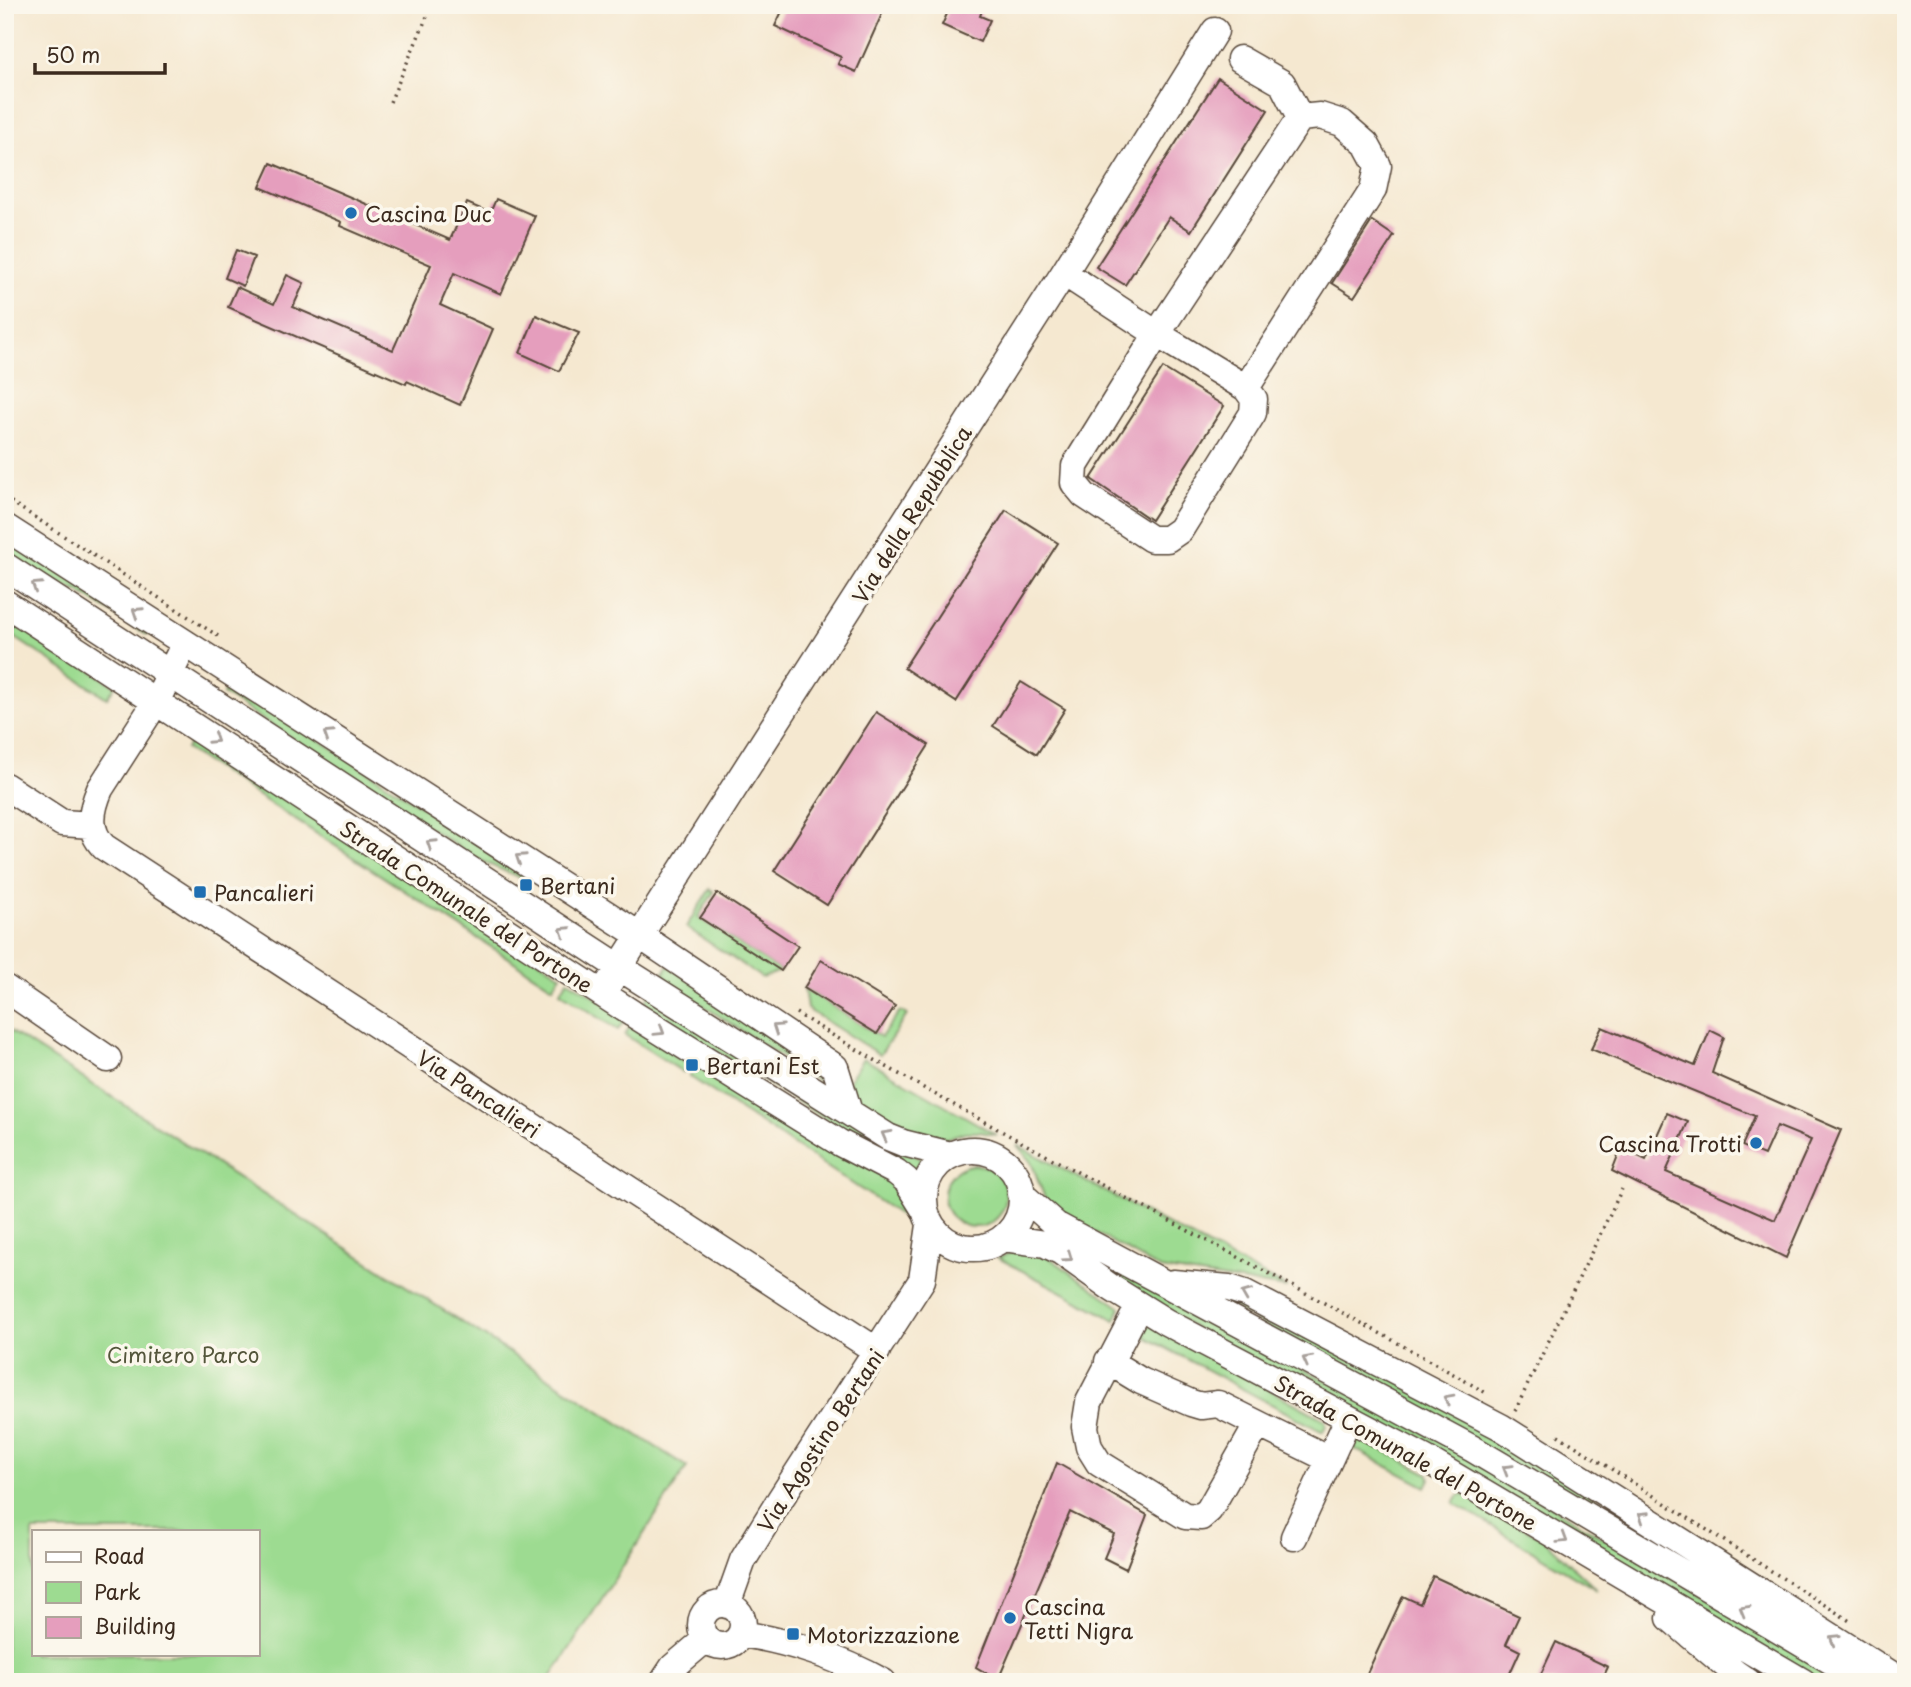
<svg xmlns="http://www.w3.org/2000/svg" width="1911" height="1687" font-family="'Playpen Sans',sans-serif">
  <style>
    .green { fill: #9ddb91; stroke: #6c8258; stroke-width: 2; fill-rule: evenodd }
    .building { fill: #e59ebd }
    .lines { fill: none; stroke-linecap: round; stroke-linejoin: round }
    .minor-casing { stroke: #574639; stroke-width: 29 }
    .path { stroke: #574639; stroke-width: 3.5; stroke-dasharray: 2 5; stroke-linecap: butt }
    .minor { stroke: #fff; stroke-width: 26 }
    .oneway { stroke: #a79f9a }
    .poi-dot { fill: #1f6fb2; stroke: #fbf7ec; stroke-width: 2.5 }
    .labels { text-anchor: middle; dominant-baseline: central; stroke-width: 7; stroke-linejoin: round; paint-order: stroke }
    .poi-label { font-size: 21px; fill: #3b2a1e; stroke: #fbf7ec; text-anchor: start }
    .street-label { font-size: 21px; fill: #3b2a1e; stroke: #fbf7ec }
    .park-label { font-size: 21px; fill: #54563b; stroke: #fbf7ec }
  </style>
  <rect width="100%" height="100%" fill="#fbf7ec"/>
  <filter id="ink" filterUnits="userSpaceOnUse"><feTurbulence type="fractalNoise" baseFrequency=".0143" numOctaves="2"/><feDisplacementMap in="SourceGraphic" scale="14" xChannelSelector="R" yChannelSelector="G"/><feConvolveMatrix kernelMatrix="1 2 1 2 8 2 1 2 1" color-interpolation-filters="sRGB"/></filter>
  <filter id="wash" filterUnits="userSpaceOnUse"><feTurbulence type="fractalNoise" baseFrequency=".00686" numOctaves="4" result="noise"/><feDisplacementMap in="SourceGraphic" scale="28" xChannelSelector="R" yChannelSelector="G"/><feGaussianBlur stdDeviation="1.57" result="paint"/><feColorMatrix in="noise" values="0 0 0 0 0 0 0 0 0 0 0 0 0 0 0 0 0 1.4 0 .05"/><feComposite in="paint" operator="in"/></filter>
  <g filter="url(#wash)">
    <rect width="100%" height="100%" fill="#f5e8d0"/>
    <path class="green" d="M5,536L150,630L147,635L79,592L32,571L5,553Z
      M25,627L115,686L107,698L5,631Z
      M231,682L528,876L525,880L477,859L223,694Z
      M194,737L561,975L553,987L186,749Z
      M710,889L714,892L698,917L781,971L762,978L686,927Z
      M668,966L823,1066L835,1092L661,978Z
      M568,980L627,1017L618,1030L560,992Z
      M804,988L881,1037L900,1011L907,1015L880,1055L807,1009Z
      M650,994L921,1159L915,1175L657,1014L645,1002Z
      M630,1026L688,1064L683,1072L625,1035Z
      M5,1028L687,1467L548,1682H5ZM33,1531H257V1654H33Z
      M863,1058L997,1135L980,1132H965L941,1140L903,1132L858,1107L848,1082Z
      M698,1064L882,1175L908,1200L918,1227L689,1076Z
      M1017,1145L1287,1288L1160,1269L1048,1206L1031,1162Z
      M944 1196a31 31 0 1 1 62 0a31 31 0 1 1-62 0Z
      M1018,1250L1041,1252L1120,1307L1115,1320L998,1258Z
      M1087,1254L1420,1430L1849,1682H1822L1149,1302Z
      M1204,1292L1242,1297L1473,1420L1771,1609Z
      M1152,1325L1325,1420L1326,1425L1323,1432L1140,1334L1144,1327Z
      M1355,1435L1429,1474L1430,1479L1426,1487L1347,1445Z
      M1463,1494L1544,1539L1597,1590L1454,1503L1458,1496Z"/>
    <g id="blocks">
      <path class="building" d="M785,5H886L856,72L838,64L841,57L775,26Z
        M951,5H984L980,16L990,20L980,42L942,25Z
        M1218,78L1268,110L1191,231L1169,217L1125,285L1096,267Z
        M271,163L450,240L467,203L490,213L496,199L535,216L501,294L454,273L440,305L493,329L460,405L407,381L406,384L228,307L237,287L274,304L287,275L304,283L293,307L393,350L431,265L340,226L341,222L260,187Z
        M1372,221L1394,236L1354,297L1332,283Z
        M236,250L254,257L243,286L225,278Z
        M536,315L579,333L559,371L520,353Z
        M1163,368L1224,406L1151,520L1091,479Z
        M1006,510L1058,543L956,702L904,668Z
        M1021,682L1065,709L1037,754L993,726Z
        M876,712L929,745L827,905L774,871Z
        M717,893L798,946L781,971L700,918Z
        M821,960L895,1006L877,1034L804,988Z
        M1602,1027L1695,1066L1710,1030L1724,1037L1712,1073L1841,1130L1786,1258L1612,1171L1621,1148L1646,1160L1667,1113L1688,1122L1666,1172L1775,1220L1811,1140L1777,1126L1764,1155L1742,1146L1755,1116L1591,1049Z
        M1057,1463L1147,1515L1126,1569L1104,1558L1114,1534L1070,1512L998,1680L976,1667Z
        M1433,1576L1519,1616L1506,1644L1520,1651L1506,1682H1363L1403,1596L1420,1604Z
        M1556,1642L1608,1667L1601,1682H1537Z"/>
    </g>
  </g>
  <g filter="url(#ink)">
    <use href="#blocks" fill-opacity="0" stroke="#574639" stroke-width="2"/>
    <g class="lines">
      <defs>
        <path id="minor" d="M1240,59L1282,83L1300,118
          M1064,273L1157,334L1246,388L1373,190L1378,166L1366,144L1342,123L1320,116L1300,118L1157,334L1075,466L1074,483L1084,495L1151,539H1167L1180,530L1253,413L1254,399L1246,388
          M5,527L639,935L835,1067L849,1112
          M5,566L619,967L888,1137L903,1143L951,1155
          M5,603L633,1014L840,1143L896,1172L906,1180L924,1209
          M185,643L156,702L100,789C91,810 87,830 104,847L877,1351
          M5,786L62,823L92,825
          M5,988L108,1059
          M602,994L1064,273L1215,31
          M924 1199a49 49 0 1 1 98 0a49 49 0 1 1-98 0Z
          M1021,1194L1056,1225L1473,1449L1867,1682
          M1003,1238L1045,1244L1060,1251L1113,1289L1166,1322L1424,1458L1803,1682
          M1173,1283L1229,1288L1245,1293L1501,1427L1892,1675L1895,1682
          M1139,1306L1089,1402L1085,1427L1089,1447L1099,1463L1185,1516L1201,1517L1209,1510L1258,1424L1329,1459
          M1108,1361L1141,1381L1191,1403L1201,1406L1218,1404L1258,1424
          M1294,1537L1348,1419
          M701 1625a21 21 0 1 1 42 0a21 21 0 1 1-42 0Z
          M727,1605L743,1560L781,1498L922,1280L930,1225
          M1670,1618L1735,1673L1748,1682
          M741,1634C789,1641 840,1658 883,1682
          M663,1682L673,1667L706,1639"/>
      </defs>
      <use href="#minor" class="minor-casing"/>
      <path class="path" d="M390,102L432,5
        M5,498L218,636
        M796,1013C1021,1151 1260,1262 1488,1394
        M1515,1411L1622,1189
        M1558,1435L1853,1623"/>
      <use href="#minor" class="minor"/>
    </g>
    <defs><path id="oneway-chevron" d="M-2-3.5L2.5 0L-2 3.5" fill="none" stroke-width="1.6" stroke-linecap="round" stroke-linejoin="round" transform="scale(1.75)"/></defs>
    <g class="oneway">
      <use href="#oneway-chevron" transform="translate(36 586) rotate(-147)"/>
      <use href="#oneway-chevron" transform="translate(137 612) rotate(-147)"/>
      <use href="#oneway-chevron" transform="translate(328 735) rotate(-147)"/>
      <use href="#oneway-chevron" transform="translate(214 739) rotate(33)"/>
      <use href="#oneway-chevron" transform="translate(431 844) rotate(-147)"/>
      <use href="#oneway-chevron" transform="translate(520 858) rotate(-147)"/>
      <use href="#oneway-chevron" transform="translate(564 931) rotate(-147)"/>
      <use href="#oneway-chevron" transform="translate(777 1028) rotate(-146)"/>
      <use href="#oneway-chevron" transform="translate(660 1031) rotate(32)"/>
      <use href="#oneway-chevron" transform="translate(886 1135) rotate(-151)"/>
      <use href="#oneway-chevron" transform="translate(1068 1257) rotate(35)"/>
      <use href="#oneway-chevron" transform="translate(1246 1294) rotate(-158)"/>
      <use href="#oneway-chevron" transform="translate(1307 1360) rotate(-152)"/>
      <use href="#oneway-chevron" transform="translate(1448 1399) rotate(-152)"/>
      <use href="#oneway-chevron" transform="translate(1507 1469) rotate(-149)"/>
      <use href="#oneway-chevron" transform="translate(1643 1516) rotate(-147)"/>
      <use href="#oneway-chevron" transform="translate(1563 1539) rotate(32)"/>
      <use href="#oneway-chevron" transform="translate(1744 1610) rotate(-150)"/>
      <use href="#oneway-chevron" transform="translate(1834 1639) rotate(-148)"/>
    </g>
  </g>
  <g class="poi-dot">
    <circle cx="351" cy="213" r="7"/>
    <rect x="519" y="878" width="14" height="14" rx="3.5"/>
    <rect x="193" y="885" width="14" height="14" rx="3.5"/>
    <rect x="685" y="1058" width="14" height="14" rx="3.5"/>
    <circle cx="1756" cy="1143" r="7"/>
    <circle cx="1010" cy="1618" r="7"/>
    <rect x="786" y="1627" width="14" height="14" rx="3.5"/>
  </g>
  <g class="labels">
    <g class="poi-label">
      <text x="365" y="213">Cascina Duc</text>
      <text x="540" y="885">Bertani</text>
      <text x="214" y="892">Pancalieri</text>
      <text x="706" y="1065">Bertani Est</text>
      <text x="1742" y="1143" text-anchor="end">Cascina Trotti</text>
      <text x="1024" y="1606">Cascina<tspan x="1024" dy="24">Tetti Nigra</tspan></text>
      <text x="807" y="1634">Motorizzazione</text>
    </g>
    <g class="street-label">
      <text transform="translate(911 514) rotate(-58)">Via della Repubblica</text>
      <text transform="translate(467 906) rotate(33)">Strada Comunale del Portone</text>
      <text transform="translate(479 1093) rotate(33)">Via Pancalieri</text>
      <text transform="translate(820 1440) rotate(-57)">Via Agostino Bertani</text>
      <text transform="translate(1406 1452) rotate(29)">Strada Comunale del Portone</text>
    </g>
    <g class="park-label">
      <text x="183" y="1354">Cimitero Parco</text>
    </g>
  </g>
  <rect width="1911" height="1687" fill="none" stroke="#fbf7ec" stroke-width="28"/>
  <rect x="32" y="1530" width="228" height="126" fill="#fbf7ec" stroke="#aea59a" stroke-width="2"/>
  <rect x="46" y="1552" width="35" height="10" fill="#ffffff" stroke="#aea59a" stroke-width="2"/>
  <text x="94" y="1564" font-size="21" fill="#3b2a1e">Road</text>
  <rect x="46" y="1582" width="35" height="21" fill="#9ddb91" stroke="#aea59a" stroke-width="2"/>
  <text x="94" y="1600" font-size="21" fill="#3b2a1e">Park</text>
  <rect x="46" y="1617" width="35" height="21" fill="#e59ebd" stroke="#aea59a" stroke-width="2"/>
  <text x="94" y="1634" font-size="21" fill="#3b2a1e">Building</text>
  <path d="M35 63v10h130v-10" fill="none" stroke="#3b2a1e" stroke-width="3.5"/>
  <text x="46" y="63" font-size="21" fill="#3b2a1e" stroke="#fbf7ec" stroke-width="5" paint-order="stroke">50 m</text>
</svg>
